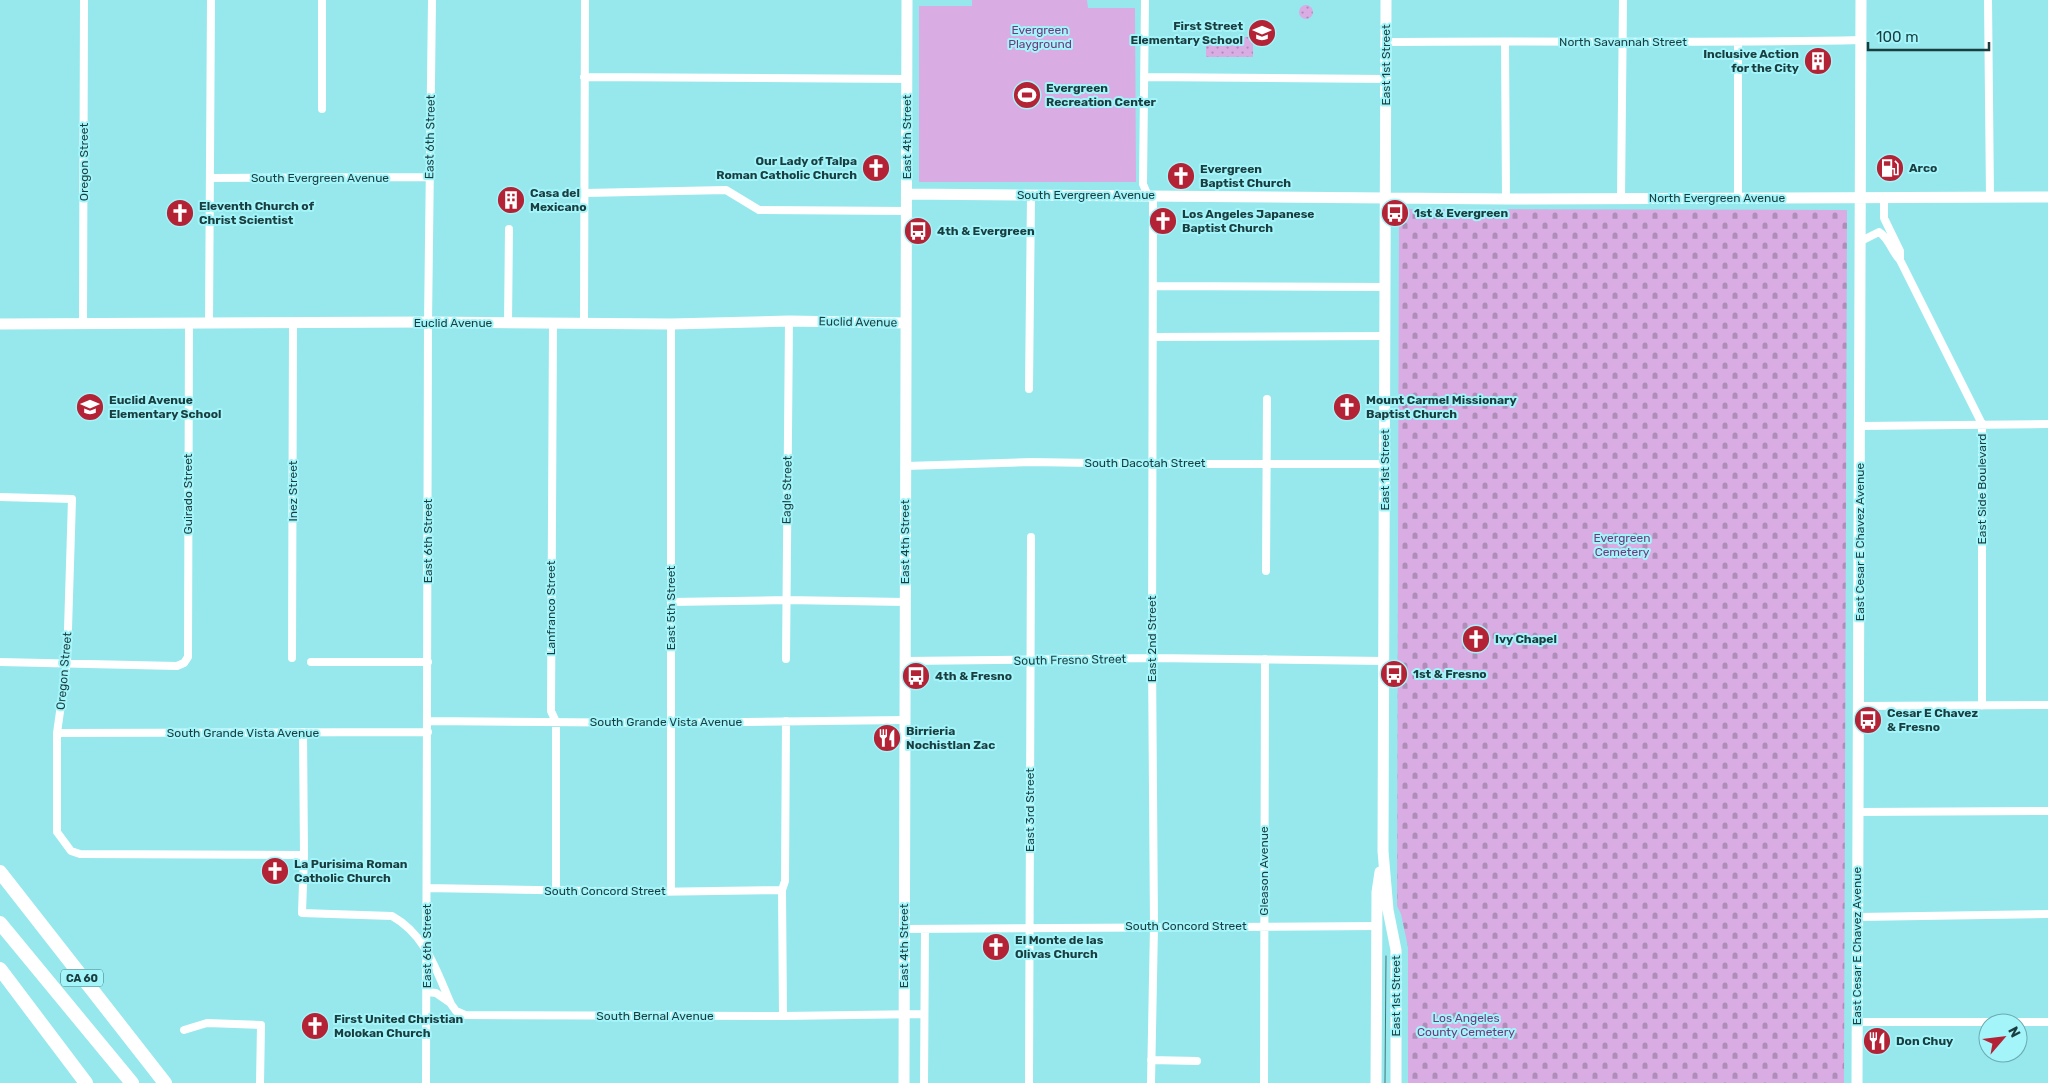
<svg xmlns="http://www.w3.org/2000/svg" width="2048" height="1083" font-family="Rubik,sans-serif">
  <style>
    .green { fill: url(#green-dots) }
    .cemetery { fill: url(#cemetery-stones) }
    .pitch { fill: #d9ace3 }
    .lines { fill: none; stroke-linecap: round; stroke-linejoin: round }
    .street { stroke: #fff; stroke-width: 8 }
    .secondary { stroke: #fff; stroke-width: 11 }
    .highway { stroke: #fff; stroke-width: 14 }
    .tram { stroke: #437578; stroke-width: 1 }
    .labels { text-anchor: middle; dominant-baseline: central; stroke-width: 4; stroke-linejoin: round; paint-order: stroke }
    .shield { fill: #a3f5fa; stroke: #437477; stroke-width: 1 }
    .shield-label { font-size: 11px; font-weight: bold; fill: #1a3d3f }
    .poi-label { font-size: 12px; font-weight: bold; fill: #1a3d3f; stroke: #a3f5fa; text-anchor: start }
    .park-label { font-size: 12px; fill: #72397e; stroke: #a3f5fa }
    .street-label { font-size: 12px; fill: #1a3d3f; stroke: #a3f5fa }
  </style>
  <defs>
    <pattern id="green-dots" width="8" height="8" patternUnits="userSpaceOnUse" patternTransform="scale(1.25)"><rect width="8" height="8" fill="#d9ace3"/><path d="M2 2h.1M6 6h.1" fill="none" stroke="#af8db9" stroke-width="1.8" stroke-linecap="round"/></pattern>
    <pattern id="cemetery-stones" width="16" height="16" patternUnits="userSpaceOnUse" patternTransform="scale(1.25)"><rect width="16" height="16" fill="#d9ace3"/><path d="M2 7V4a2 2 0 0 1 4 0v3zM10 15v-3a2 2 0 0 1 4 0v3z" fill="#af8db9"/></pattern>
  </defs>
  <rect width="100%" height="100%" fill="#96e8ed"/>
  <path class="green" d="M1299 12a7 7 0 1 1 14 0a7 7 0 1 1-14 0Z
    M1206,37H1253V57H1206Z"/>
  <path class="cemetery" d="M1399,209L1847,210L1844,1083H1408V947L1401,914L1397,906Z"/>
  <path class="pitch" d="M972,0H1087L1088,8H1135L1136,182H919V6H972Z"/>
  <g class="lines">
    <path class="street" d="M1145,0L1143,184L1148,196
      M1988,0L1990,197
      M1386,42C1544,40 1703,44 1861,40
      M1505,42L1506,199
      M1738,43V198
      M584,77L907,79
      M1145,77L1386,79
      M322,109V0
      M210,178L429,177
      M585,193L726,190L759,210L907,211
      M1621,198L1623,0
      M1884,198V218L1900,251V260L1982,424V706
      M1861,241L1879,232C1889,238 1892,252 1900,260
      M1153,286L1386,287
      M508,323L509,229
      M553,323L551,711L556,722V891
      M584,323L585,0
      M209,324L211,0
      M671,324V891
      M83,325L84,0
      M1154,337L1386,336
      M1029,389L1031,195
      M1860,426L2048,424
      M906,466L1031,462L1152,464H1385
      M0,497L72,499L67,662L57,733V832L71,851L80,854L304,855
      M1266,571L1267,399
      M671,602L786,600L905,602
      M292,658L293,324
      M786,659L789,321
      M905,661L1152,658L1384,661
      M0,662L177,666L184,663L188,657L189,324
      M311,662H428
      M1859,706L2048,705
      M428,721L671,723L904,720
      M303,732L304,855L302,913L392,916C426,935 436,970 451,1004L456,1011L465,1015L783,1016L924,1014
      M57,733L428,732
      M1858,812L2048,811
      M427,888L648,892L782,890
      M1858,917L2048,914
      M904,929L1378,926
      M427,992L436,993L449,1002
      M783,1016L782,890L785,881L786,721
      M1857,1022H2048
      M184,1030L207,1023L261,1025L260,1083
      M1151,1060L1197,1061
      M426,1083L428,322L432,0
      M924,1083L925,929
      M1029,1083L1031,537
      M1151,1083L1154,926L1152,658L1153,196
      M1264,1083L1265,659"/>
    <path class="secondary" d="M1386,0L1383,851L1388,910L1396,950V1083
      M907,194L1506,199L2048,197
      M0,324L428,322L671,324L789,321L906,323
      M904,1083L907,0
      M1376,1083L1377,892L1380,872
      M1857,1083L1861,0"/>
    <path class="highway" d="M0,872L165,1083
      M0,923L132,1083
      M0,969L86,1083"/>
    <path class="tram" d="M1385,1083L1386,956"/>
  </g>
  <defs>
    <symbol id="school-disc" viewBox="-11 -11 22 22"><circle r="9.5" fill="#b42235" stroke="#a3f5fa"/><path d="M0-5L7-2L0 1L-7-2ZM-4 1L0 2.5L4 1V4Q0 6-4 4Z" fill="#fff"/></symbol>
    <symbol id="building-disc" viewBox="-11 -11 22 22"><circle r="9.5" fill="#b42235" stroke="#a3f5fa"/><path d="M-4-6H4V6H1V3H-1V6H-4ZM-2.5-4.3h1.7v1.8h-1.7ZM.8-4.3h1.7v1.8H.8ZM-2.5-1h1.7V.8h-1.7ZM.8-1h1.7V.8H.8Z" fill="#fff"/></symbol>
    <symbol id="stadium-disc" viewBox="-11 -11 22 22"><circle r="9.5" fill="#b42235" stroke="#a3f5fa"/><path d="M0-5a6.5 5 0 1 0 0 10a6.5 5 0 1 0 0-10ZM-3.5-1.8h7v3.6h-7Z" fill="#fff"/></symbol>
    <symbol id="church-disc" viewBox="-11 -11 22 22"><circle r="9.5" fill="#b42235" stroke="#a3f5fa"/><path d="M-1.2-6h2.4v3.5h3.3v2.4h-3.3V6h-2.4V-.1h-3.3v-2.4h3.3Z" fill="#fff"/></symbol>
    <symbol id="fuel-disc" viewBox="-11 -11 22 22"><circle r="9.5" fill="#b42235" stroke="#a3f5fa"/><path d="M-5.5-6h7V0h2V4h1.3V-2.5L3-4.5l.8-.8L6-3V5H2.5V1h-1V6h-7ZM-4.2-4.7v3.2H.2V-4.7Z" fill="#fff"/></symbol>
    <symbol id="bus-disc" viewBox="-11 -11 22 22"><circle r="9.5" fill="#b42235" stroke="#a3f5fa"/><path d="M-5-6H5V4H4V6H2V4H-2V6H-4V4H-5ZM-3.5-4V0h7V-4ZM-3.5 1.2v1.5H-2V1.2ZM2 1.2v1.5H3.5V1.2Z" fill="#fff"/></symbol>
    <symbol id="restaurant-disc" viewBox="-11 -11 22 22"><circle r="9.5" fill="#b42235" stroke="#a3f5fa"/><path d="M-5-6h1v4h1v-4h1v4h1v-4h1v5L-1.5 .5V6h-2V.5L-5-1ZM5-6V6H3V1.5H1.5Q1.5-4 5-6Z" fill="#fff"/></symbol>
  </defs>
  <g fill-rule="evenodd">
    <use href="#school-disc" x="1246" y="17" width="32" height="32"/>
    <use href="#building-disc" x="1802" y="45" width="32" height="32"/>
    <use href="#stadium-disc" x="1011" y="79" width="32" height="32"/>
    <use href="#church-disc" x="860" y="152" width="32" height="32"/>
    <use href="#fuel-disc" x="1874" y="152" width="32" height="32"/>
    <use href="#church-disc" x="1165" y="160" width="32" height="32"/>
    <use href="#building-disc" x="495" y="184" width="32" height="32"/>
    <use href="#church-disc" x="164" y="197" width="32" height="32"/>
    <use href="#bus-disc" x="1379" y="197" width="32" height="32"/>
    <use href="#church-disc" x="1147" y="205" width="32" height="32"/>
    <use href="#bus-disc" x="902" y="215" width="32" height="32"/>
    <use href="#school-disc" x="74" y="391" width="32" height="32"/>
    <use href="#church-disc" x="1331" y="391" width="32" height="32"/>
    <use href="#church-disc" x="1460" y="623" width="32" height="32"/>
    <use href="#bus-disc" x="1378" y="658" width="32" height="32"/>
    <use href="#bus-disc" x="900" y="660" width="32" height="32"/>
    <use href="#bus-disc" x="1852" y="704" width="32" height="32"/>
    <use href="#restaurant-disc" x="871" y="722" width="32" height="32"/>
    <use href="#church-disc" x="259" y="855" width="32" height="32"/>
    <use href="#church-disc" x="980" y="931" width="32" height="32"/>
    <use href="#church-disc" x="299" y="1010" width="32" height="32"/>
    <use href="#restaurant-disc" x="1861" y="1025" width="32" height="32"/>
  </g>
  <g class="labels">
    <rect class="shield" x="61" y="969.5" width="42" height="17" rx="4"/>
    <g class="shield-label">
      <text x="82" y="978">CA 60</text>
    </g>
    <g class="poi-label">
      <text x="1243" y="26" text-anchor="end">First Street<tspan x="1243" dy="14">Elementary School</tspan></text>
      <text x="1799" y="54" text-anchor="end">Inclusive Action<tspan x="1799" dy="14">for the City</tspan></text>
      <text x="1046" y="88">Evergreen<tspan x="1046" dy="14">Recreation Center</tspan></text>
      <text x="857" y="161" text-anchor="end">Our Lady of Talpa<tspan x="857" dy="14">Roman Catholic Church</tspan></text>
      <text x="1909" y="168">Arco</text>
      <text x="1200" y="169">Evergreen<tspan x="1200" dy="14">Baptist Church</tspan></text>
      <text x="530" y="193">Casa del<tspan x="530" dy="14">Mexicano</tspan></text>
      <text x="199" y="206">Eleventh Church of<tspan x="199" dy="14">Christ Scientist</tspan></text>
      <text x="1414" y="213">1st &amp; Evergreen</text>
      <text x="1182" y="214">Los Angeles Japanese<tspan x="1182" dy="14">Baptist Church</tspan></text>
      <text x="937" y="231">4th &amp; Evergreen</text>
      <text x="109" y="400">Euclid Avenue<tspan x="109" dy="14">Elementary School</tspan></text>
      <text x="1366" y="400">Mount Carmel Missionary<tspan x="1366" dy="14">Baptist Church</tspan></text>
      <text x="1495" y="639">Ivy Chapel</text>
      <text x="1413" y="674">1st &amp; Fresno</text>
      <text x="935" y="676">4th &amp; Fresno</text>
      <text x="1887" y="713">Cesar E Chavez<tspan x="1887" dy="14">&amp; Fresno</tspan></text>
      <text x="906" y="731">Birrieria<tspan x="906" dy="14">Nochistlan Zac</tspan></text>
      <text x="294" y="864">La Purisima Roman<tspan x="294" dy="14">Catholic Church</tspan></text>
      <text x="1015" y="940">El Monte de las<tspan x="1015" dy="14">Olivas Church</tspan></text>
      <text x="334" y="1019">First United Christian<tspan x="334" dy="14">Molokan Church</tspan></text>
      <text x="1896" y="1041">Don Chuy</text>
    </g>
    <g class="park-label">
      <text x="1040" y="30">Evergreen<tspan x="1040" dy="14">Playground</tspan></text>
      <text x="1622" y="538">Evergreen<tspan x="1622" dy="14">Cemetery</tspan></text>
      <text x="1466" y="1018">Los Angeles<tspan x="1466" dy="14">County Cemetery</tspan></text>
    </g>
    <g class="street-label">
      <text x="1623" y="42">North Savannah Street</text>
      <text transform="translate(1386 65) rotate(-90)">East 1st Street</text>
      <text transform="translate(430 137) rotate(-89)">East 6th Street</text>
      <text transform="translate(907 137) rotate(-90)">East 4th Street</text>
      <text transform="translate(84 162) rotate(-90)">Oregon Street</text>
      <text x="320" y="178">South Evergreen Avenue</text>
      <text x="1086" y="195">South Evergreen Avenue</text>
      <text x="1717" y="198">North Evergreen Avenue</text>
      <text transform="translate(858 322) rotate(1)">Euclid Avenue</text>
      <text x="453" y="323">Euclid Avenue</text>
      <text x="1145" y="463">South Dacotah Street</text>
      <text transform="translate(1385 470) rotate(-90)">East 1st Street</text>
      <text transform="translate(1982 489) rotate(-90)">East Side Boulevard</text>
      <text transform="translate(787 490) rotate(-89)">Eagle Street</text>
      <text transform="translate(293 491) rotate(-90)">Inez Street</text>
      <text transform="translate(188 494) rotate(-90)">Guirado Street</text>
      <text transform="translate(428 541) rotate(-90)">East 6th Street</text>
      <text transform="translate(905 542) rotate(-90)">East 4th Street</text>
      <text transform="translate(1860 542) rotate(-90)">East Cesar E Chavez Avenue</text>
      <text transform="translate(551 608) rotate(-90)">Lanfranco Street</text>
      <text transform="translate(671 608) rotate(-90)">East 5th Street</text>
      <text transform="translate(1152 639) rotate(-90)">East 2nd Street</text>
      <text transform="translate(1070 660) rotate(-1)">South Fresno Street</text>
      <text transform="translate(64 671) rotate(-85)">Oregon Street</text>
      <text x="666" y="722">South Grande Vista Avenue</text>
      <text x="243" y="733">South Grande Vista Avenue</text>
      <text transform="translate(1030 810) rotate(-90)">East 3rd Street</text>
      <text transform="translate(1264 871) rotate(-90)">Gleason Avenue</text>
      <text x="605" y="891">South Concord Street</text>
      <text x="1186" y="926">South Concord Street</text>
      <text transform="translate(427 946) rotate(-90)">East 6th Street</text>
      <text transform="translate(904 946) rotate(-90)">East 4th Street</text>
      <text transform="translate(1857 946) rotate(-90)">East Cesar E Chavez Avenue</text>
      <text transform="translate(1396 996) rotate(-90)">East 1st Street</text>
      <text x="655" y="1016">South Bernal Avenue</text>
    </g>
  </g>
  <g transform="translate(2003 1038) rotate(62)"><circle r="24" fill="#a3f5fa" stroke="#6cabaf"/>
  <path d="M0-4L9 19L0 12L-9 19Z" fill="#b42235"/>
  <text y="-8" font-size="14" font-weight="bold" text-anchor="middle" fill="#1a3d3f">N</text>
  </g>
  <path d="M1868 42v8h121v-8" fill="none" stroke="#1a3d3f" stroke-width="2.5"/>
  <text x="1876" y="42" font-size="15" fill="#1a3d3f" stroke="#a3f5fa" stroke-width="4" paint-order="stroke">100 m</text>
</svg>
